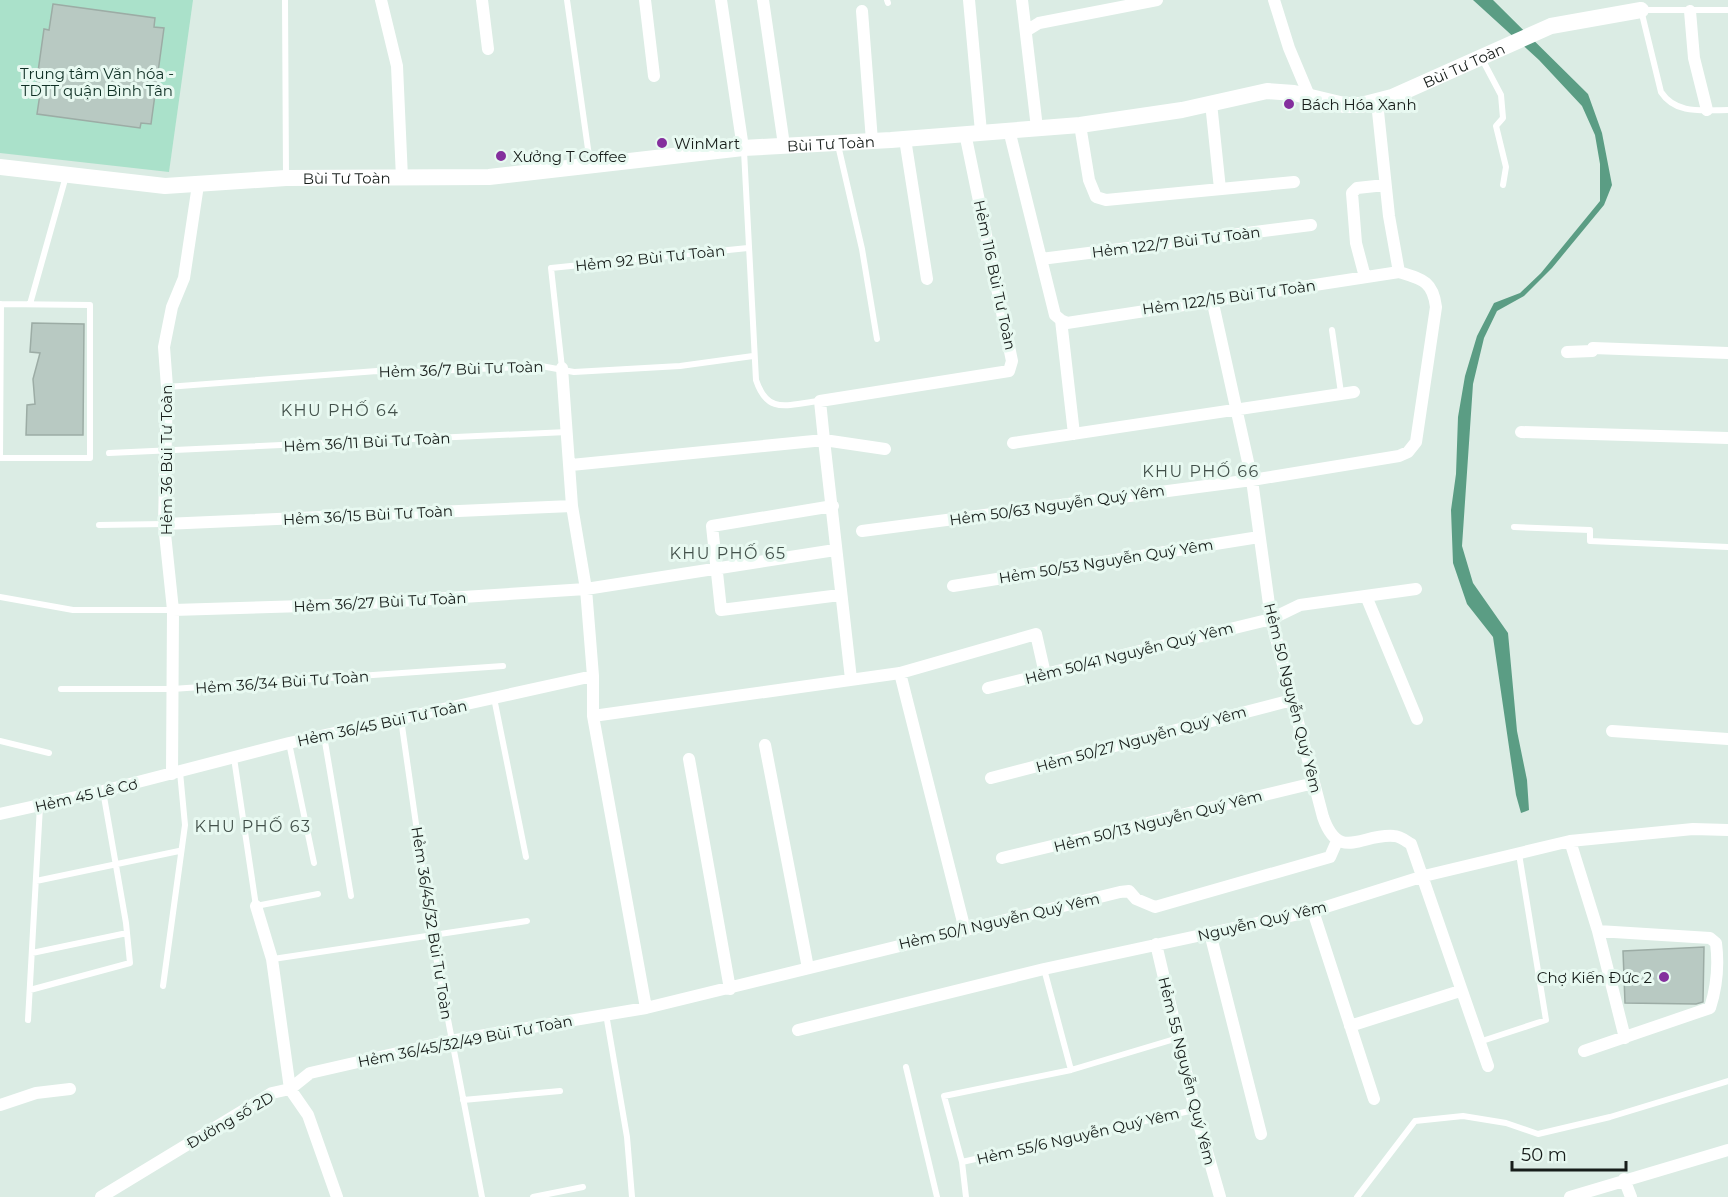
<svg xmlns="http://www.w3.org/2000/svg" width="1728" height="1197" font-family="Montserrat,sans-serif">
  <style>
    .green { fill: #aae1ca }
    .water { fill: #5b9d84 }
    .building { fill: #b8c9c2; stroke: #9caca5; stroke-width: 1.5 }
    .lines { fill: none; stroke-linecap: round; stroke-linejoin: round }
    .lane { stroke: #fff; stroke-width: 6 }
    .street { stroke: #fff; stroke-width: 12 }
    .secondary { stroke: #fff; stroke-width: 16 }
    .poi-dot { fill: #842f9d; stroke: #e8f9f1; stroke-width: 2 }
    .labels { text-anchor: middle; dominant-baseline: central; stroke-width: 6; stroke-linejoin: round; paint-order: stroke }
    .street-label { font-size: 15px; fill: #171d1a; stroke: #e8f9f1 }
    .park-label { font-size: 15px; fill: #103025; stroke: #e8f9f1 }
    .poi-label { font-size: 15px; fill: #171d1a; stroke: #e8f9f1; text-anchor: start }
    .neighbourhood-label { font-size: 16px; letter-spacing: 1.5px; fill: #42504a; stroke: #e8f9f1 }
  </style>
  <rect width="100%" height="100%" fill="#dbece4"/>
  <path class="green" d="M0,0H193L169,172L0,153Z"/>
  <path class="water" d="M1473,0H1493L1588,94L1602,133L1612,185L1604,205L1552,268L1524,296L1497,311L1484,338L1473,384L1462,546L1473,583L1508,633L1517,731L1527,780L1529,810L1521,813L1516,795L1493,637L1467,604L1453,563L1451,510L1456,474L1458,417L1465,376L1477,336L1494,303L1520,293L1541,273L1600,201V164L1595,135L1582,106L1539,60Z"/>
  <path class="building" d="M53,4L155,18L154,27L164,28L151,124L141,123L140,128L37,114L41,87L36,86L44,29L49,30Z
    M32,323L84,324L83,435H26L27,405L35,404L33,379L40,353L30,352Z
    M1704,947L1703,1002L1696,1004L1625,1003L1623,951Z"/>
  <g class="lines">
    <path class="lane" d="M285,0L286,177
      M567,0L590,163
      M887,0L888,3
      M1728,10H1641L1661,92C1676,115 1703,110 1728,110
      M1482,59L1501,95L1503,118L1496,126L1506,167L1503,185
      M838,145L862,249L877,339
      M744,151L756,380C768,416 788,404 820,401
      M0,304L90,305V458H0
      M30,304L66,176
      M1332,330L1341,393
      M562,368L551,268L748,248
      M167,387L377,371L413,372L541,366L574,372L680,366L753,356
      M109,453L567,432
      M0,458L1,304
      M99,525L164,524
      M1514,527L1590,530V541L1728,547
      M0,597L73,610H173
      M61,689H172L503,666
      M494,698L526,857
      M401,719L432,936L482,1197
      M324,736L351,896
      M0,741L49,753
      M289,743L314,863
      M234,758L256,906L318,894
      M36,881L179,851
      M32,953L127,933
      M273,959L527,921
      M1044,969L1071,1070
      M163,986L185,825L180,772
      M30,990L130,963L126,923L103,791
      M606,1014L627,1137L632,1197
      M28,1020L40,806
      M1479,1042L1546,1020L1519,854
      M906,1067L937,1197
      M463,1100L560,1091
      M962,1162L1194,1110
      M533,1197L583,1187
      M966,1197L962,1162L944,1096L1071,1070L1178,1038
      M1357,1197L1415,1121L1463,1116L1506,1123L1538,1134L1610,1117L1728,1081"/>
    <path class="street" d="M381,0L397,66L402,178
      M482,0L488,49
      M645,0L654,76
      M721,0L743,148
      M763,0L784,145
      M969,0L981,132
      M1022,0L1037,128
      M1274,0L1289,48L1310,98
      M862,11L872,141
      M1690,11L1694,58L1707,110
      M1026,31L1039,23L1157,0
      M1377,102L1389,216L1399,272
      M1211,103L1220,189
      M1080,125L1089,180L1096,197L1106,200L1294,182
      M1009,130L1055,315L1061,320L1074,434
      M905,139L927,279
      M1041,259L1311,225
      M1365,277L1356,243L1352,193L1357,188L1385,185
      M1212,299L1252,480L1271,619L1323,817C1339,863 1362,833 1394,836C1400,836 1406,841 1411,844L1488,1066
      M1567,352L1592,351L1593,348L1728,353
      M562,368L572,506L586,589L593,676V716L646,1008
      M1521,432L1728,438
      M1013,443L1354,392
      M885,449L824,440L820,401L1009,371L1012,361L965,133
      M571,465L824,440L851,679
      M833,506L712,526L721,610L840,595
      M164,524L572,506
      M862,531L1252,480L1399,456L1408,452L1416,442L1436,307C1433,281 1422,279 1399,272L1067,323L1061,320
      M953,586L1259,537
      M1366,596L1417,719
      M173,610L338,605L586,589L835,550
      M900,673L965,930
      M988,688L1271,619L1300,605L1416,589
      M593,716L900,673L1036,634L1045,674
      M1612,731L1728,739
      M765,745L808,968
      M689,759L730,989
      M172,774L173,610L164,524L167,387L164,347L172,307L184,278L198,185
      M991,778L1292,700
      M0,814L103,791L289,743L593,676
      M1570,841L1598,931L1625,1038
      M1002,858L1314,783
      M256,906L272,959L290,1089L308,1115L337,1197
      M1313,911L1374,1099
      M1210,933L1261,1134
      M1156,944L1195,1110L1220,1197
      M1350,1026L1460,991
      M798,1030L1044,969L1313,911L1424,876L1570,841L1693,829L1728,830
      M1584,1051L1710,1008C1717,986 1719,966 1716,943L1710,938L1598,931
      M0,1105L36,1093L70,1089
      M1624,1179L1631,1197
      M101,1197L272,1093L290,1089L310,1073L450,1041L646,1008L1120,892L1129,891L1136,899L1155,907L1330,857L1337,841
      M1570,1197L1728,1150"/>
    <path class="secondary" id="s1" d="M0,167L165,186L286,178L489,177L743,148L891,140L1080,125L1182,110L1267,91L1294,93L1344,105H1361L1392,97L1551,26L1641,10"/>
  </g>
  <g class="poi-dot">
    <circle cx="1289" cy="104" r="6"/>
    <circle cx="662" cy="143" r="6"/>
    <circle cx="501" cy="156" r="6"/>
    <circle cx="1664" cy="977" r="6"/>
  </g>
  <g class="labels">
    <g class="street-label">
      <text stroke="none"><textPath href="#s1" startOffset="1480">Bùi Tư Toàn</textPath></text>
      <text stroke="none"><textPath href="#s1" startOffset="834">Bùi Tư Toàn</textPath></text>
      <text stroke="none"><textPath href="#s1" startOffset="348">Bùi Tư Toàn</textPath></text>
      <text transform="translate(1176 242) rotate(-7)">Hẻm 122/7 Bùi Tư Toàn</text>
      <text transform="translate(650 258) rotate(-6)">Hẻm 92 Bùi Tư Toàn</text>
      <text transform="translate(995 275) rotate(78)">Hẻm 116 Bùi Tư Toàn</text>
      <text transform="translate(1229 297) rotate(-8)">Hẻm 122/15 Bùi Tư Toàn</text>
      <text transform="translate(461 369) rotate(-2)">Hẻm 36/7 Bùi Tư Toàn</text>
      <text transform="translate(367 442) rotate(-3)">Hẻm 36/11 Bùi Tư Toàn</text>
      <text transform="translate(166 460) rotate(-90)">Hẻm 36 Bùi Tư Toàn</text>
      <text transform="translate(1057 505) rotate(-8)">Hẻm 50/63 Nguyễn Quý Yêm</text>
      <text transform="translate(368 515) rotate(-3)">Hẻm 36/15 Bùi Tư Toàn</text>
      <text transform="translate(1106 561) rotate(-9)">Hẻm 50/53 Nguyễn Quý Yêm</text>
      <text transform="translate(380 602) rotate(-3)">Hẻm 36/27 Bùi Tư Toàn</text>
      <text transform="translate(1129 653) rotate(-14)">Hẻm 50/41 Nguyễn Quý Yêm</text>
      <text transform="translate(282 682) rotate(-4)">Hẻm 36/34 Bùi Tư Toàn</text>
      <text transform="translate(1293 698) rotate(76)">Hẻm 50 Nguyễn Quý Yêm</text>
      <text transform="translate(382 723) rotate(-12)">Hẻm 36/45 Bùi Tư Toàn</text>
      <text transform="translate(1141 739) rotate(-15)">Hẻm 50/27 Nguyễn Quý Yêm</text>
      <text transform="translate(86 795) rotate(-13)">Hẻm 45 Lê Cơ</text>
      <text transform="translate(1158 821) rotate(-14)">Hẻm 50/13 Nguyễn Quý Yêm</text>
      <text transform="translate(999 921) rotate(-13)">Hẻm 50/1 Nguyễn Quý Yêm</text>
      <text transform="translate(1262 921) rotate(-13)">Nguyễn Quý Yêm</text>
      <text transform="translate(432 923) rotate(81)">Hẻm 36/45/32 Bùi Tư Toàn</text>
      <text transform="translate(465 1041) rotate(-11)">Hẻm 36/45/32/49 Bùi Tư Toàn</text>
      <text transform="translate(1187 1071) rotate(76)">Hẻm 55 Nguyễn Quý Yêm</text>
      <text transform="translate(230 1120) rotate(-30)">Đường số 2D</text>
      <text transform="translate(1078 1136) rotate(-13)">Hẻm 55/6 Nguyễn Quý Yêm</text>
    </g>
    <g class="park-label">
      <text x="97" y="73">Trung tâm Văn hóa -<tspan x="97" dy="17">TDTT quận Bình Tân</tspan></text>
    </g>
    <g class="poi-label">
      <text x="1301" y="104">Bách Hóa Xanh</text>
      <text x="674" y="143">WinMart</text>
      <text x="513" y="156">Xưởng T Coffee</text>
      <text x="1652" y="977" text-anchor="end">Chợ Kiến Đức 2</text>
    </g>
    <g class="neighbourhood-label">
      <text x="340" y="410">KHU PHỐ 64</text>
      <text x="1201" y="471">KHU PHỐ 66</text>
      <text x="728" y="553">KHU PHỐ 65</text>
      <text x="253" y="826">KHU PHỐ 63</text>
    </g>
  </g>
  <path d="M1512 1161v9h114v-9" fill="none" stroke="#171d1a" stroke-width="3"/>
  <text x="1521" y="1161" font-size="18" fill="#171d1a" stroke="#e8f9f1" stroke-width="4.5" paint-order="stroke">50 m</text>
</svg>
